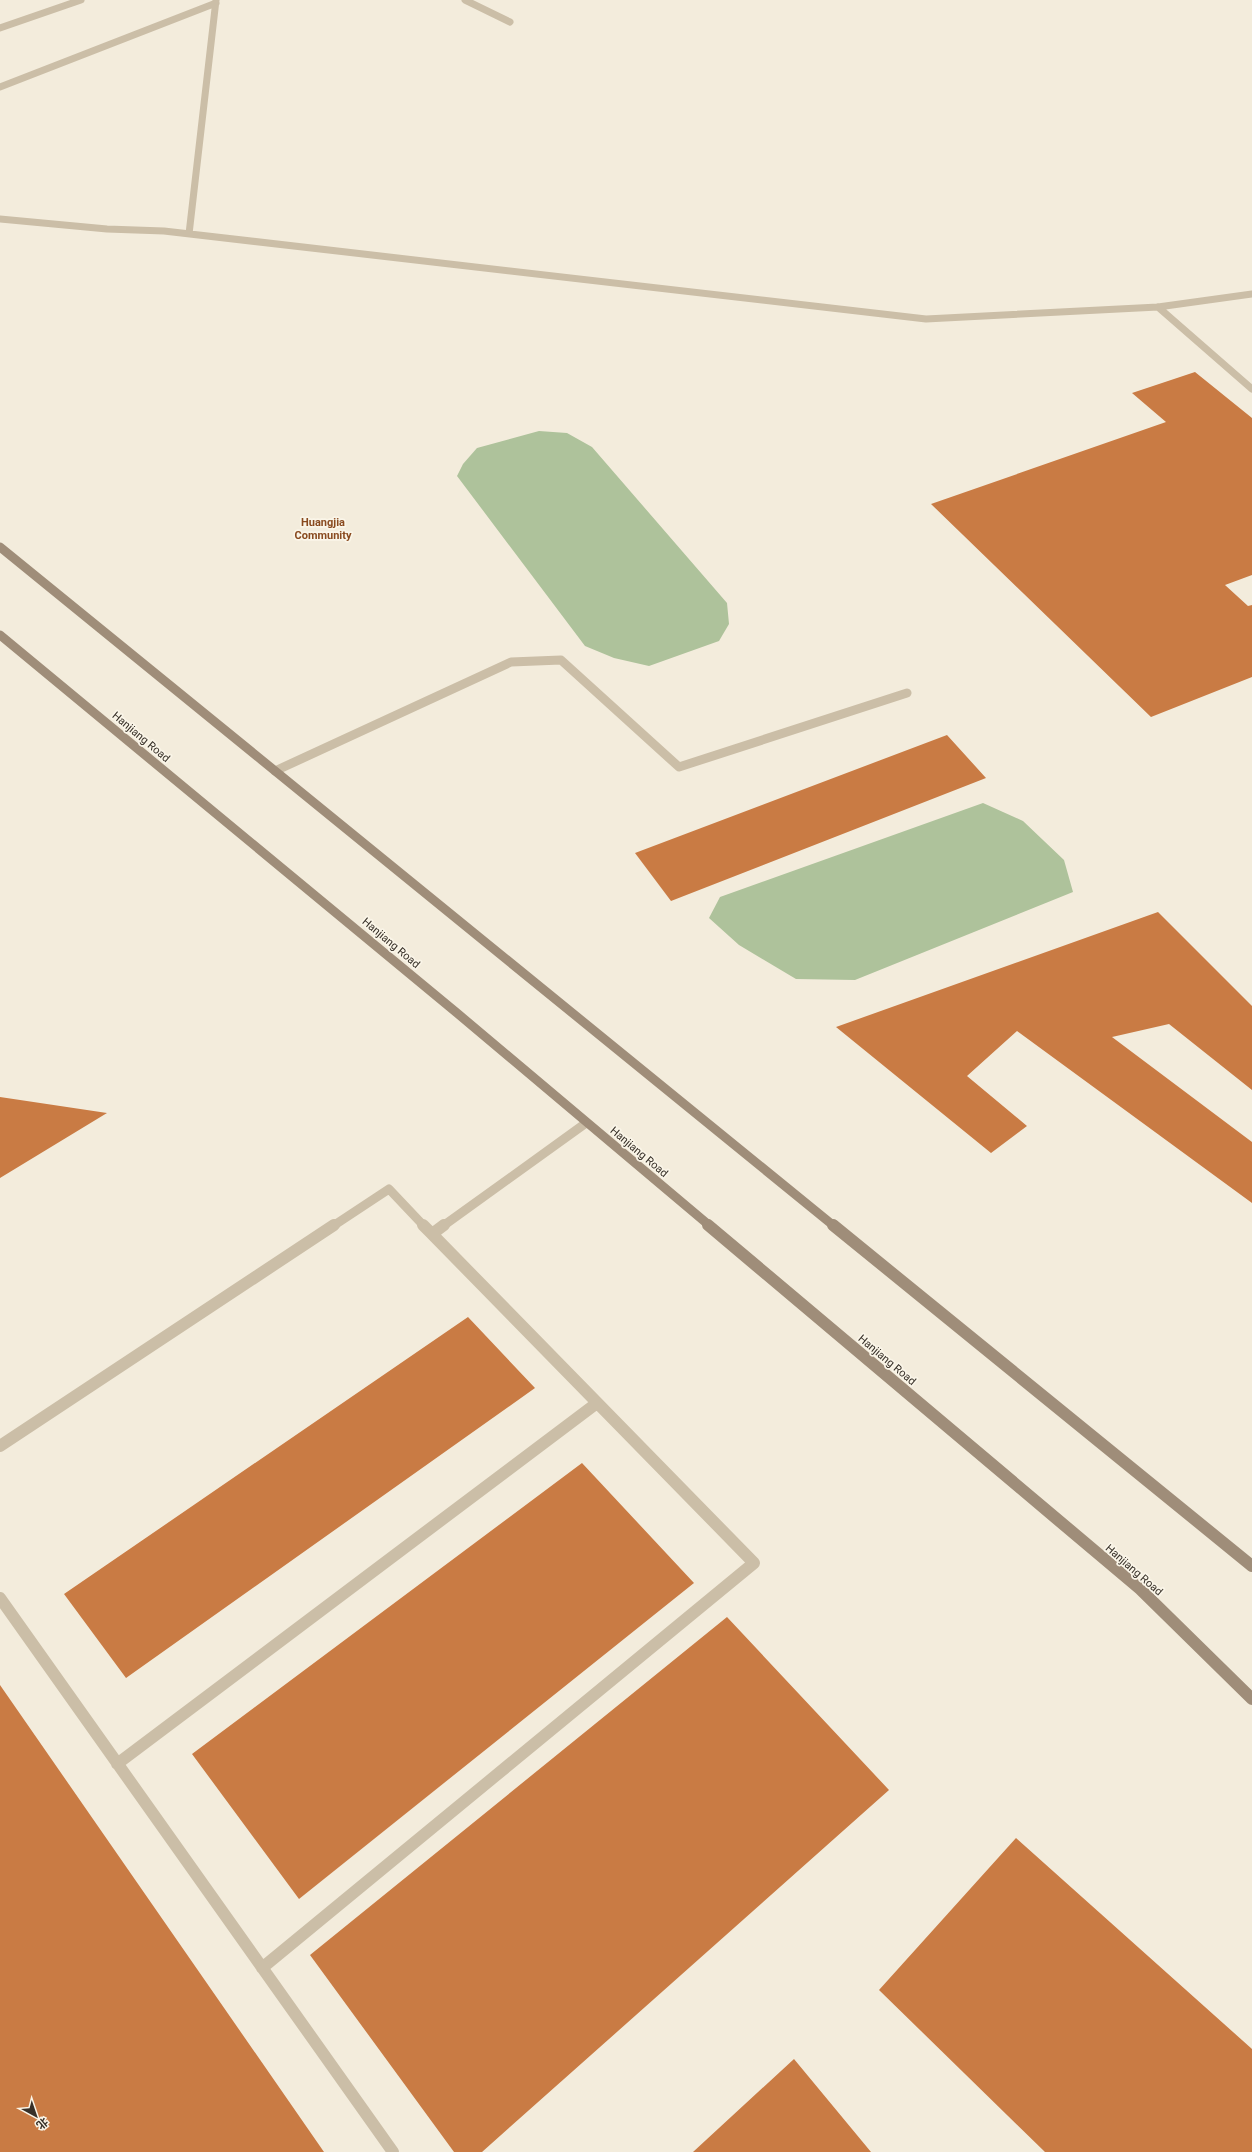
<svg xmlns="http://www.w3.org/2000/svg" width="1252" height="2152" font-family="Roboto,'Noto Sans SC',sans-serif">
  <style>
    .green { fill: #aec29b }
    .building { fill: #c97b44 }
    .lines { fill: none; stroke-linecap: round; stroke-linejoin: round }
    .lane-far1 { stroke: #cbbea7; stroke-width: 9 }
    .lane { stroke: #cbbea7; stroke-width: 12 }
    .street { stroke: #cbbea7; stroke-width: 7 }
    .secondary-far1 { stroke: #9f8d79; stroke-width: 9 }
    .secondary { stroke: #9f8d79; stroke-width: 12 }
    .labels { text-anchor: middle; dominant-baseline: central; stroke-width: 3.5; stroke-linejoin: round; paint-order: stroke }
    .far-quarter-label { font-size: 11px; font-weight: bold; fill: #894a1f; stroke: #faf5e8 }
    .street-label { font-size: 11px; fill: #373028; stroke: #faf5e8 }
  </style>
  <rect width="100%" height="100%" fill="#f3ecdc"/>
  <path class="green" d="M539,431L567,433L592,447L727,603L729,624L719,641L649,666L614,658L585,646L457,476L463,464L477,448Z
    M983,803L1023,821L1064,860L1073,892L855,980L796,979L739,945L709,918L720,897Z"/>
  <path class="building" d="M1195,372L1252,418V575L1225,585L1248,606L1252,605V677L1151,717L931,504L1166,422L1132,393Z
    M947,735L986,778L671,901L635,853Z
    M1158,912L1252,1006V1090L1169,1024L1112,1037L1252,1142V1203L1017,1031L967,1076L1027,1126L991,1153L836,1027Z
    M0,1097L107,1113L0,1178Z
    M468,1317L535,1388L126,1678L64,1594Z
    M582,1463L694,1583L299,1899L192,1754Z
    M727,1617L889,1790L482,2152H454L310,1955Z
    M0,1685L324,2152H0Z
    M1016,1838L1252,2049V2152H1045L879,1990Z
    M794,2059L871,2152H693Z"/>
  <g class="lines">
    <path class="lane-far1" d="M275,771L511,662L561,660L679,767L907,693
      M333,1226L389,1189L424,1226
      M443,1226L586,1123"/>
    <path class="lane" d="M423,1225L432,1234L444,1225
      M0,1446L334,1225
      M0,1598L393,2152
      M117,1764L597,1403
      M262,1968L754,1563L432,1234"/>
    <path class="street" d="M465,0L510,22
      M0,28L81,0
      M0,87L216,3
      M0,219L107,229L164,231L926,319L1158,307L1252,294
      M189,234L216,0
      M1158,307L1252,389"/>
    <path class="secondary-far1" d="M0,547L834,1226
      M0,635L457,1013L710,1226"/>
    <path class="secondary" d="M708,1225L1140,1589L1252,1699
      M833,1225L1252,1566"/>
  </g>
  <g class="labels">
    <g class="far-quarter-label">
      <text x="323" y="522">Huangjia<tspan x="323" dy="13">Community</tspan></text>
    </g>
    <g class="street-label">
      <text transform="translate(141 737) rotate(40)">Hanjiang Road</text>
      <text transform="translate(391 943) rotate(40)">Hanjiang Road</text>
      <text transform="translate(639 1152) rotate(40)">Hanjiang Road</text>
      <text transform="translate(887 1360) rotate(40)">Hanjiang Road</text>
      <text transform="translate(1134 1570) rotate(41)">Hanjiang Road</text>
    </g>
  </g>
  <g transform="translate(36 2116) rotate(140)" stroke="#faf5e8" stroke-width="3" paint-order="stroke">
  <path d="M0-3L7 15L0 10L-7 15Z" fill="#373028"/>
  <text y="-6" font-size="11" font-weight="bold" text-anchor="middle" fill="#373028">北</text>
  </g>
</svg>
